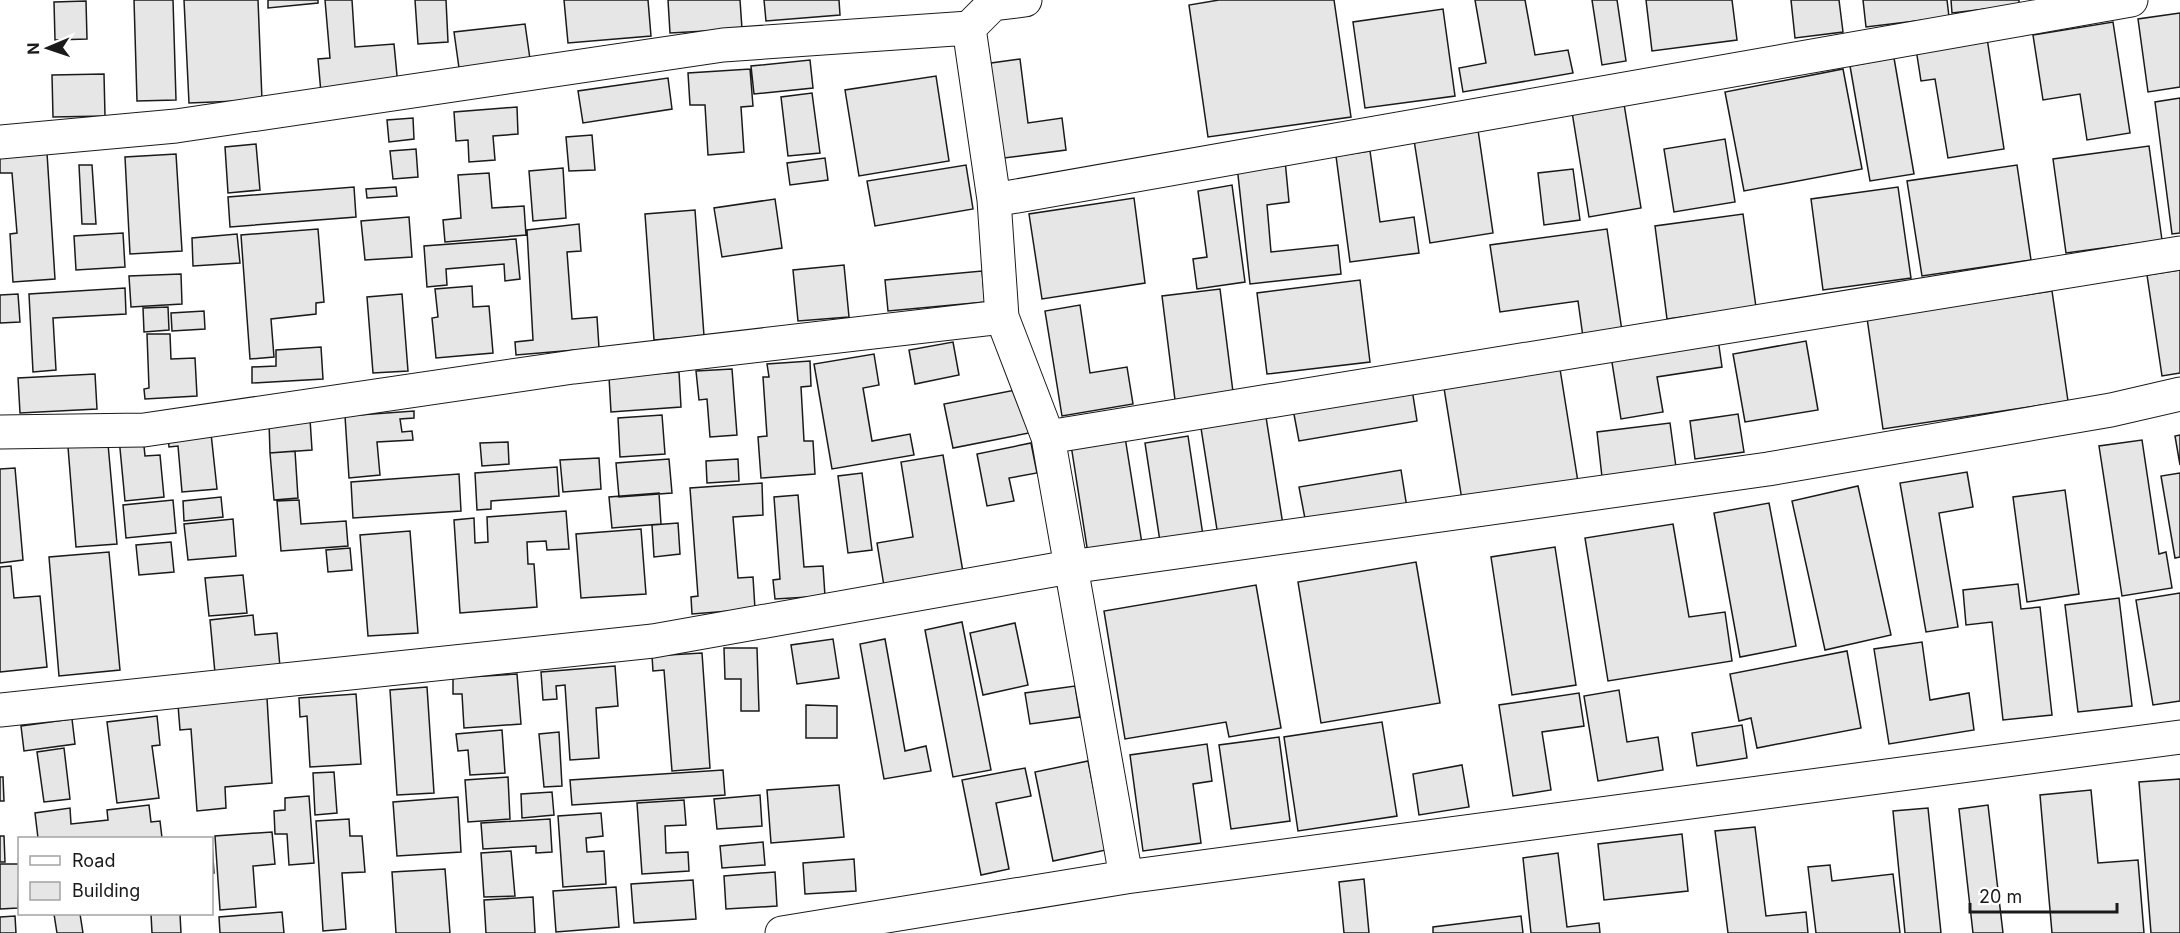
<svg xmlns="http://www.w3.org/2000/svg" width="2180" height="933" font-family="Inter,sans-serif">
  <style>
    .building { fill: #e6e6e6; stroke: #1a1a1a; stroke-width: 1.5 }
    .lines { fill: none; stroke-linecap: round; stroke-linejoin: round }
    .street-casing { stroke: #1a1a1a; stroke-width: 35 }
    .street { stroke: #fff; stroke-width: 33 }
  </style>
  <rect width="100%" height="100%" fill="#fff"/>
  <path class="building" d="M134,0H173L176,100L137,101Z
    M184,0H258L262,100L189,103Z
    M268,0H318V3L268,8Z
    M325,0H352L355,47L394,44L398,86L321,93L318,59L330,58Z
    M415,0H446L448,42L418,44Z
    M564,0H648L651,36L568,43Z
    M668,0H740L742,29L670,33Z
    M764,0H839L840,15L766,21Z
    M1219,0H1334L1351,117L1208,137L1189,5Z
    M1475,0H1525L1535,55L1568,50L1573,73L1463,92L1459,68L1486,63Z
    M1592,0H1617L1626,61L1602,65Z
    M1646,0H1732L1737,40L1652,51Z
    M1791,0H1839L1843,32L1795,38Z
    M1863,0H1947L1949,17L1866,27Z
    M1951,0H2019V5L1952,13Z
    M86,1L87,39L55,40L54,2Z
    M1443,9L1455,96L1365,108L1353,22Z
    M2180,13V87L2148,92L2138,19Z
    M2113,22L2130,133L2087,140L2080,94L2043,100L2033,35Z
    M525,24L530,59L459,68L454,32Z
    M1987,38L2004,149L1948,158L1935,79L1921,81L1916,49Z
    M1894,58L1914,174L1870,181L1850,66Z
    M1020,59L1028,123L1062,118L1066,150L996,159L984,64Z
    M810,60L813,88L754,94L751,66Z
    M750,69L753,106L741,107L744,152L708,155L705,105H690L688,73Z
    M1843,69L1862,169L1744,191L1725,92Z
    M104,74L105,116L53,117L52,75Z
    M936,76L949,161L859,176L845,90Z
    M668,78L672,109L583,123L578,91Z
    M812,93L820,153L788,156L781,97Z
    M2180,98V233L2172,234L2155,102Z
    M1624,104L1641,208L1589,217L1572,112Z
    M517,107L518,134L493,136L495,160L469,162L468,140L456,141L454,112Z
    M413,118L414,139L389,142L387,120Z
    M1478,130L1493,233L1430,243L1414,140Z
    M592,135L595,170L569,171L566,137Z
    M1725,139L1735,202L1674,212L1664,149Z
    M256,144L260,190L228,193L225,147Z
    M2149,146L2162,240L2066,253L2053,159Z
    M416,149L418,177L393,179L390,151Z
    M1370,151L1380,222L1414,217L1419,253L1350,262L1336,156Z
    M47,153L55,279L13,282L10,234L17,233L12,173H0V156Z
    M176,154L182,251L130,254L125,157Z
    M825,158L828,180L790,185L787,163Z
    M1285,160L1289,202L1267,205L1271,252L1338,245L1341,274L1250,284L1237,166Z
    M79,165H92L96,224H82Z
    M966,165L973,209L875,226L867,181Z
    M2017,165L2031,260L1922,276L1907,181Z
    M563,168L566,218L533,221L529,171Z
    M1573,169L1580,220L1544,225L1538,173Z
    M489,173L492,208L524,206L526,235L445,242L443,220L461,218L458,175Z
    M1232,185L1245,282L1197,289L1193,259L1207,257L1198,191Z
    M354,187L356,217L230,227L228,197Z
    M396,187L397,196L367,198L366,189Z
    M1898,187L1911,278L1823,290L1811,199Z
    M1134,198L1145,283L1042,299L1029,214Z
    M775,199L782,248L722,257L714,208Z
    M695,210L704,336L654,340L645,214Z
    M1743,214L1756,307L1667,319L1655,226Z
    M409,217L412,257L365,260L361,221Z
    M579,224L581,251L567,252L572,319L597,317L599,348L516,355L515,342L533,340L527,230Z
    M318,229L324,302L316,303V314L271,319L274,357L250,359L241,235Z
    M1607,229L1622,331L1583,337L1578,301L1500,312L1490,245Z
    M123,233L125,267L76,270L74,236Z
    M237,234L240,263L193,266L192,238Z
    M516,239L520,279L505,281L504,264L446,269L447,285L427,287L424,246Z
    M844,265L849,317L798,321L793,270Z
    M2180,270V373L2162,376L2147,275Z
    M982,271L985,302L888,311L885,280Z
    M181,274L182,304L131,307L129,276Z
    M1360,280L1370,362L1267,374L1257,293Z
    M472,286L473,307L489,306L493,353L436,358L432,318L438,317L435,289Z
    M125,288L126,314L53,318L56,370L33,372L29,294Z
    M1220,289L1233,392L1175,400L1162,296Z
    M2052,291L2068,401L1883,429L1867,318Z
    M18,294L20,322L0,323V295Z
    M402,294L408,371L373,373L367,297Z
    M1080,305L1090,373L1127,367L1133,404L1062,416L1045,311Z
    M168,307L169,330L144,332L143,308Z
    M204,311L205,329L172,331L171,313Z
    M147,334H170L171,359L195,358L197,396L145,399L144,389L149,388Z
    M1718,339L1722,367L1657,377L1663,412L1621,419L1611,356Z
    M1806,341L1818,410L1745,422L1733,354Z
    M953,342L959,375L915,384L909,350Z
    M321,347L323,379L252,383V367L276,366V350Z
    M874,354L879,385L863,388L872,441L910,434L914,455L832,469L814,364Z
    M810,361L811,386L801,387L804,441H813L815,474L761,478L758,437L767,436L763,377H769L767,364Z
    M732,369L737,435L710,437L707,399L699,400L696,371Z
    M1560,369L1578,482L1462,500L1444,388Z
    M679,372L681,407L611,412L609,377Z
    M95,374L97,409L20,413L18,378Z
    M1020,389L1029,433L953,448L944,404Z
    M1412,389L1417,421L1299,441L1293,409Z
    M414,411V418L400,419L402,432L412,431L413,440L377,442L380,475L349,478L345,416Z
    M1738,414L1744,452L1695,459L1690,421Z
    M662,415L665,454L620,457L618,418Z
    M1266,417L1283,525L1218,536L1201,428Z
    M310,419L312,450L270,453L269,422Z
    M1670,423L1676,467L1602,477L1597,432Z
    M210,424L217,489L182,492L178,446L169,447L167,428Z
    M2180,435V465L2175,436Z
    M143,436L145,456L160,455L164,497L125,501L119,438Z
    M1188,436L1204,542L1161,548L1145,443Z
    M1125,437L1143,550L1089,560L1071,445Z
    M2142,440L2159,554L2166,552L2172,588L2122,596L2099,446Z
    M508,442L509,464L482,466L480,443Z
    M1031,443L1037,473L1009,478L1014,501L987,506L977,454Z
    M108,444L117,544L76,547L68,447Z
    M295,451L298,498L274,500L270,453Z
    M943,455L963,572L884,586L877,543L913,537L901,462Z
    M599,458L601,489L563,492L560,460Z
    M669,459L672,493L619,497L616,463Z
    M738,459L739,481L707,483L706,461Z
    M557,467L559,496L491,501V509L477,510L475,473Z
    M15,468L23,560L0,563V469Z
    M1401,470L1407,508L1306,524L1299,487Z
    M1967,472L1973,507L1939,513L1958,627L1926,632L1900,483Z
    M862,473L872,550L848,553L838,476Z
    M2180,473V557L2175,558L2161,476Z
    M459,474L461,511L353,518L351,482Z
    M762,483L763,515L733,517L738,578L753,577L755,609L692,614L691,597L698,596L690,488Z
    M1858,486L1891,635L1825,650L1792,501Z
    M2065,490L2079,594L2027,602L2013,497Z
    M659,493L661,524L612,528L609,497Z
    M798,495L804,567L823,566L825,596L775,599L773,580L780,579L774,497Z
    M221,497L223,517L184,521L183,501Z
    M173,500L176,533L126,538L123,505Z
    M299,500L301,524L346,521L348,546L281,551L277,501Z
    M1769,503L1796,646L1740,657L1714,513Z
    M566,511L569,549L547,550L546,541L527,542L528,564H534L537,607L460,613L454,520L474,518L475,543L488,542L487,517Z
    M233,519L236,556L188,560L184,524Z
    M678,523L680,554L654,557L652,525Z
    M1673,524L1689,617L1725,612L1732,661L1608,681L1585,538Z
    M641,529L646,594L581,598L576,534Z
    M410,531L418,633L368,636L360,535Z
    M171,542L174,572L139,575L136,545Z
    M1555,547L1576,685L1512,695L1491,557Z
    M350,548L352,570L328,572L326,550Z
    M109,552L120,670L59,676L49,557Z
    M1416,562L1440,703L1321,723L1298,582Z
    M11,566L14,598L40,596L47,667L0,672V567Z
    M243,575L247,613L209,616L205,578Z
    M2018,584L2021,609L2040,607L2052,715L2003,720L1992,622L1966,625L1963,590Z
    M1256,585L1281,728L1229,737L1226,722L1125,739L1104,611Z
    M2180,593V701L2153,705L2136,600Z
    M2119,598L2132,706L2078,712L2065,605Z
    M253,615L255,635L277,633L280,667L215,673L210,620Z
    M962,622L991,770L953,777L925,630Z
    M1015,623L1028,685L983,695L970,633Z
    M833,639L839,678L797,684L791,645Z
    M885,639L905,751L926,746L931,771L884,779L860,644Z
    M1922,642L1930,700L1969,693L1974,730L1889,744L1874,649Z
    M724,648H757L759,711H741V679H725Z
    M1847,651L1861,728L1757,748L1751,718L1739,721L1730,674Z
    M702,653L710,768L672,771L664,670L653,671L652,656Z
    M615,666L618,706L596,708L599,758L570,760L565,685L556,686L557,699L543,700L541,672Z
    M517,674L521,724L464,728L462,694H453V678Z
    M1075,686L1080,717L1030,724L1025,693Z
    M427,687L434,793L397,795L390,690Z
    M1619,690L1627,742L1658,737L1663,770L1598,781L1584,696Z
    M1579,693L1584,726L1542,732L1551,790L1513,796L1499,705Z
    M356,694L361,764L310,767L307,716L300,717L299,698Z
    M267,698L272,783L225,787L226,808L197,811L191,729L180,730L178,705Z
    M806,705L837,706V738H806Z
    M157,716L160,745L152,746L159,798L117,803L107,722Z
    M72,719L75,744L24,751L21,726Z
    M1382,722L1397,816L1298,831L1284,737Z
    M1742,725L1747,758L1697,766L1692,733Z
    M502,730L505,773L470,775L468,750L458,751L456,734Z
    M559,732L562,786L544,787L539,734Z
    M1279,737L1290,821L1231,829L1219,745Z
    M1207,744L1212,781L1193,784L1201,843L1143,851L1130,755Z
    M64,748L70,799L44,802L37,752Z
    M1088,761L1106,850L1053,861L1035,772Z
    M1462,765L1469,807L1419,815L1413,774Z
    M1025,768L1031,796L996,803L1009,869L981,875L962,780Z
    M723,770L725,795L572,805L570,780Z
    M334,772L337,813L315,815L313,773Z
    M0,777H3L4,801H0Z
    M508,777L510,819L468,822L465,780Z
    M2180,779V933H2151L2139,782Z
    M839,785L844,837L771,843L767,790Z
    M2091,790L2098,863L2138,860L2144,933H2052L2040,795Z
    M552,792L554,815L522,818L521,794Z
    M760,795L762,826L717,829L714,799Z
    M309,796L314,863L289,865L287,834H275L274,811L285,810V798Z
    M458,797L461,852L397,856L393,802Z
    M684,800L686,825L665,826L666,853L688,852L689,871L642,874L637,803Z
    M149,805L151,822L160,821L162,838H38L35,813L70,808L71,824L108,820L107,810Z
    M1988,805L2003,933H1973L1959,809Z
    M1928,808L1941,933H1905L1893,811Z
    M601,813L603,836L586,838L587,852L604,851L606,884L563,887L558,816Z
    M349,819L350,836H362L365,872L342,873L346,929L323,931L316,821Z
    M550,819L552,852L536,853V846L483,849L481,823Z
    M1755,827L1766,916L1806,912L1808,933H1728L1715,831Z
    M272,832L275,864L253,866L256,907L220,910L215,836Z
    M1682,834L1688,891L1604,900L1598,844Z
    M0,836H4L5,862H0Z
    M763,842L765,865L722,868L720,846Z
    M212,843L214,873H212Z
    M511,851L515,896L484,897L481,853Z
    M1558,853L1567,927L1599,923L1600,933H1531L1523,858Z
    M854,859L856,891L805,894L803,863Z
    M0,864H20L18,908L0,909Z
    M1830,865L1832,881L1893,874L1900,933H1816L1808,867Z
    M445,869L450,933H396L392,872Z
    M775,872L777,906L726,909L724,876Z
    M1364,879L1369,933H1344L1339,882Z
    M693,880L696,919L634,923L631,884Z
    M616,887L619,927L556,932L553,891Z
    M533,897L535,933H486L484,900Z
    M282,912L284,933H220L219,917Z
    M54,914H80L83,933H57Z
    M151,914H180L181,933H152Z
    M15,916L16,933H0V917Z
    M1521,916L1523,933H1433V927Z"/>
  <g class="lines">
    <defs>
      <path id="street" d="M969,28L994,200L1002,317L1048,437L1126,877
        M0,142L176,126L723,45L969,28L993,4L1025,0
        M994,200L2131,0
        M0,432L144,430L573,367L1002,317
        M1048,437L2180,253
        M0,710L653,641L1070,567L1768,469L2111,410L2180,394
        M782,933L1126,877L2180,737"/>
    </defs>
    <use href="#street" class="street-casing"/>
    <use href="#street" class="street"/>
  </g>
  <rect x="18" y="837" width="195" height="78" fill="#ffffff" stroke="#a3a3a3" stroke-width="1.5"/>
  <rect x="30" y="856" width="30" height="9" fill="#ffffff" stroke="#a3a3a3" stroke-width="1.5"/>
  <text x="72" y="867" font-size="18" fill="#1a1a1a">Road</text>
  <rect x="30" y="882" width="30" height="18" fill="#e6e6e6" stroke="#a3a3a3" stroke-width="1.5"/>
  <text x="72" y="897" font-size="18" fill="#1a1a1a">Building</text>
  <g transform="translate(48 48) rotate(268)" stroke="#ffffff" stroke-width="4.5" paint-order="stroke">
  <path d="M0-4.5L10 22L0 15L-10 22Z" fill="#1a1a1a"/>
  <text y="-9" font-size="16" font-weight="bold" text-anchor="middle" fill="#1a1a1a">N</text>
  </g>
  <path d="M1970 903v9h147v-9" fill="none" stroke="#1a1a1a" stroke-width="3"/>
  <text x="1979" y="903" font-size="18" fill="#1a1a1a" stroke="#ffffff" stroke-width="4.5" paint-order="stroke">20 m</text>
</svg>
